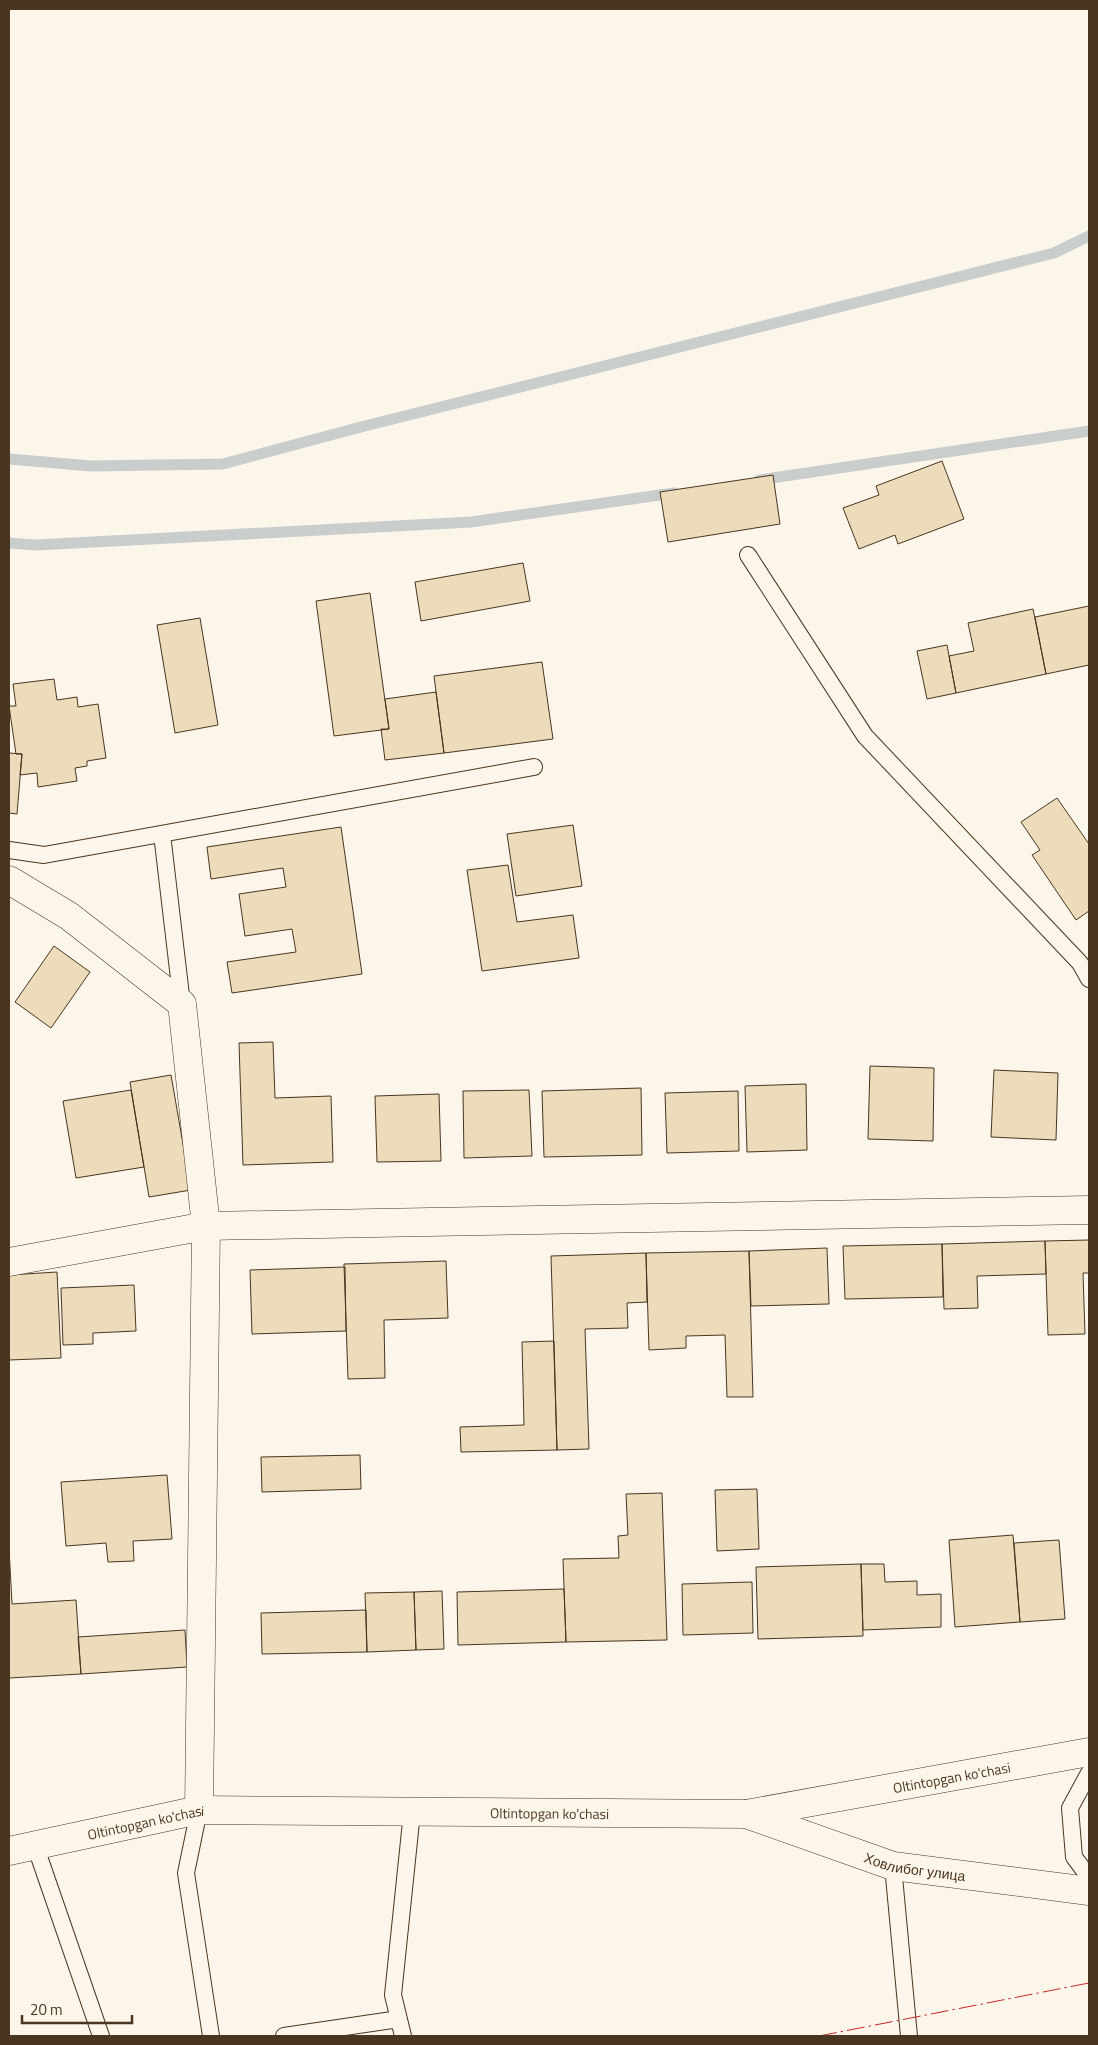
<svg xmlns="http://www.w3.org/2000/svg" width="1098" height="2045" font-family="'Titillium Web',sans-serif">
  <style>
    .lines { fill: none; stroke-linecap: round; stroke-linejoin: round }
    .stream { stroke: #c9cecd; stroke-width: 11 }
    .building { fill: #ecdcbc; stroke: #4a3520 }
    .service-casing { stroke: #4a3520; stroke-width: 18 }
    .minor-casing { stroke: #4a3520; stroke-width: 29 }
    .tertiary-casing { stroke: #4a3520; stroke-width: 29 }
    .service { stroke: #fbf6e9; stroke-width: 16 }
    .minor { stroke: #fbf6e9; stroke-width: 28 }
    .tertiary { stroke: #fbf6e9; stroke-width: 28 }
    .power { stroke: #c62828; stroke-width: 1; stroke-dasharray: 18 4 2.5 4; stroke-linecap: butt }
    .labels { text-anchor: middle; dominant-baseline: central; stroke-width: 4; stroke-linejoin: round; paint-order: stroke }
    .street-label { font-size: 14px; fill: #4a3520; stroke: #fbf6e9 }
  </style>
  <rect width="100%" height="100%" fill="#fbf6e9"/>
  <g class="lines">
    <path class="stream" d="M9,459L91,466L223,464L357,428L1054,253L1089,236
      M759,480L1089,431
      M9,543L36,545L471,522L674,493"/>
  </g>
  <path class="building" d="M942,461L964,519L898,544L895,535L859,549L843,508L879,495L876,486Z
    M773,475L780,524L668,542L660,492Z
    M523,563L530,601L421,621L415,582Z
    M370,593L389,729L334,736L316,601Z
    M1089,606V665L1046,674L1035,617Z
    M1033,609L1046,674L956,693L949,656L974,651L968,623Z
    M200,618L218,725L175,733L157,625Z
    M947,645L956,693L927,699L917,651Z
    M542,662L553,739L444,753L434,676Z
    M54,679L57,700L77,697L78,707L98,704L106,758L87,761V766L75,768L77,781L38,787L37,773L20,775L22,754H16L9,706H16L13,684Z
    M436,692L444,753L385,760L381,729H389L385,699Z
    M9,753L22,754L17,814L9,813Z
    M1057,798L1089,844V911L1076,920L1032,855L1040,850L1021,822Z
    M573,825L582,886L516,896L507,834Z
    M341,827L362,974L232,993L227,962L296,952L292,929L245,936L239,894L286,887L283,868L211,879L207,847Z
    M508,865L517,922L573,915L579,958L482,971L467,870Z
    M54,946L90,972L51,1028L15,1002Z
    M273,1042L275,1098L331,1096L333,1162L243,1165L239,1043Z
    M870,1066L934,1068L933,1141L868,1139Z
    M994,1070L1058,1073L1056,1140L991,1137Z
    M171,1075L191,1190L149,1197L130,1082Z
    M806,1084L807,1150L747,1152L745,1086Z
    M641,1088L642,1155L544,1157L542,1091Z
    M131,1090L144,1167L76,1178L63,1101Z
    M529,1090L532,1156L464,1158L463,1091Z
    M738,1091L739,1151L667,1153L665,1093Z
    M439,1094L441,1161L377,1162L375,1096Z
    M1089,1240V1273H1083L1085,1334L1048,1335L1045,1241Z
    M1045,1241L1046,1274L977,1276L978,1308L944,1309L942,1244Z
    M942,1244L943,1297L845,1299L843,1246Z
    M827,1248L829,1304L751,1306L749,1251Z
    M749,1251L753,1397H727L725,1335L686,1336V1348L649,1350L646,1253Z
    M646,1253L647,1302L627,1303L628,1328L585,1329L589,1449L557,1450L551,1256Z
    M446,1261L448,1318L384,1320L385,1378L348,1379L344,1264Z
    M345,1267L346,1331L252,1334L250,1270Z
    M57,1272L61,1358L9,1360V1275Z
    M134,1285L136,1331L93,1333V1344L63,1345L61,1288Z
    M554,1341L557,1450L461,1452L460,1427L524,1425L522,1342Z
    M360,1455L361,1489L262,1492L261,1457Z
    M167,1475L172,1539L133,1541L134,1561L108,1562L106,1543L66,1546L61,1482Z
    M757,1489L759,1549L717,1551L715,1490Z
    M662,1493L667,1640L566,1642L563,1559L619,1558L618,1536L628,1535L626,1494Z
    M1013,1535L1020,1622L955,1627L949,1540Z
    M1059,1540L1065,1619L1020,1622L1014,1543Z
    M9,1548L12,1604L76,1600L81,1674L9,1678Z
    M861,1564H884L885,1582L917,1581V1595L941,1594V1627L863,1630Z
    M861,1564L863,1636L758,1639L756,1567Z
    M752,1582L753,1633L683,1635L682,1584Z
    M564,1589L566,1642L458,1645L457,1592Z
    M442,1591L444,1649L416,1650L414,1592Z
    M414,1592L416,1650L367,1652L365,1593Z
    M366,1610L367,1652L262,1654L261,1613Z
    M185,1630L187,1667L81,1674L78,1637Z"/>
  <g class="lines">
    <defs>
      <path id="service" d="M748,555L865,736L1080,963L1089,979
        M162,834L182,1004
        M9,850L44,855L534,767
        M1089,1773L1070,1808L1074,1857L1089,1877
        M199,1810L186,1873L211,2036
        M35,1845L101,2036
        M893,1866L909,2036
        M284,2036L399,2019
        M403,2036L393,1995L412,1812"/>
      <g id="minor">
        <path d="M9,880L69,916L182,1004L206,1226L199,1810"/>
        <path d="M9,1262L206,1226L1089,1210"/>
        <path id="s1" d="M746,1814L1089,1752"/>
      </g>
      <g id="tertiary">
        <path id="s2" d="M9,1851L199,1810L746,1814L893,1866L1089,1891"/>
      </g>
    </defs>
    <use href="#service" class="service-casing"/>
    <use href="#minor" class="minor-casing"/>
    <use href="#tertiary" class="tertiary-casing"/>
    <use href="#service" class="service"/>
    <use href="#minor" class="minor"/>
    <use href="#tertiary" class="tertiary"/>
    <path class="power" d="M819,2036L1089,1983"/>
  </g>
  <g class="labels">
    <g class="street-label">
      <text stroke="none"><textPath href="#s1" startOffset="209">Oltintopgan ko'chasi</textPath></text>
      <text stroke="none"><textPath href="#s2" startOffset="545">Oltintopgan ko'chasi</textPath></text>
      <text stroke="none"><textPath href="#s2" startOffset="140">Oltintopgan ko'chasi</textPath></text>
      <text stroke="none"><textPath href="#s2" startOffset="919">Ховлибог улица</textPath></text>
    </g>
  </g>
  <rect width="1098" height="2045" fill="none" stroke="#4a3520" stroke-width="20"/>
  <path d="M22 2015v8h110v-8" fill="none" stroke="#4a3520" stroke-width="2.5"/>
  <text x="30" y="2015" font-size="15" fill="#4a3520" stroke="#fbf6e9" stroke-width="4" paint-order="stroke">20 m</text>
</svg>
